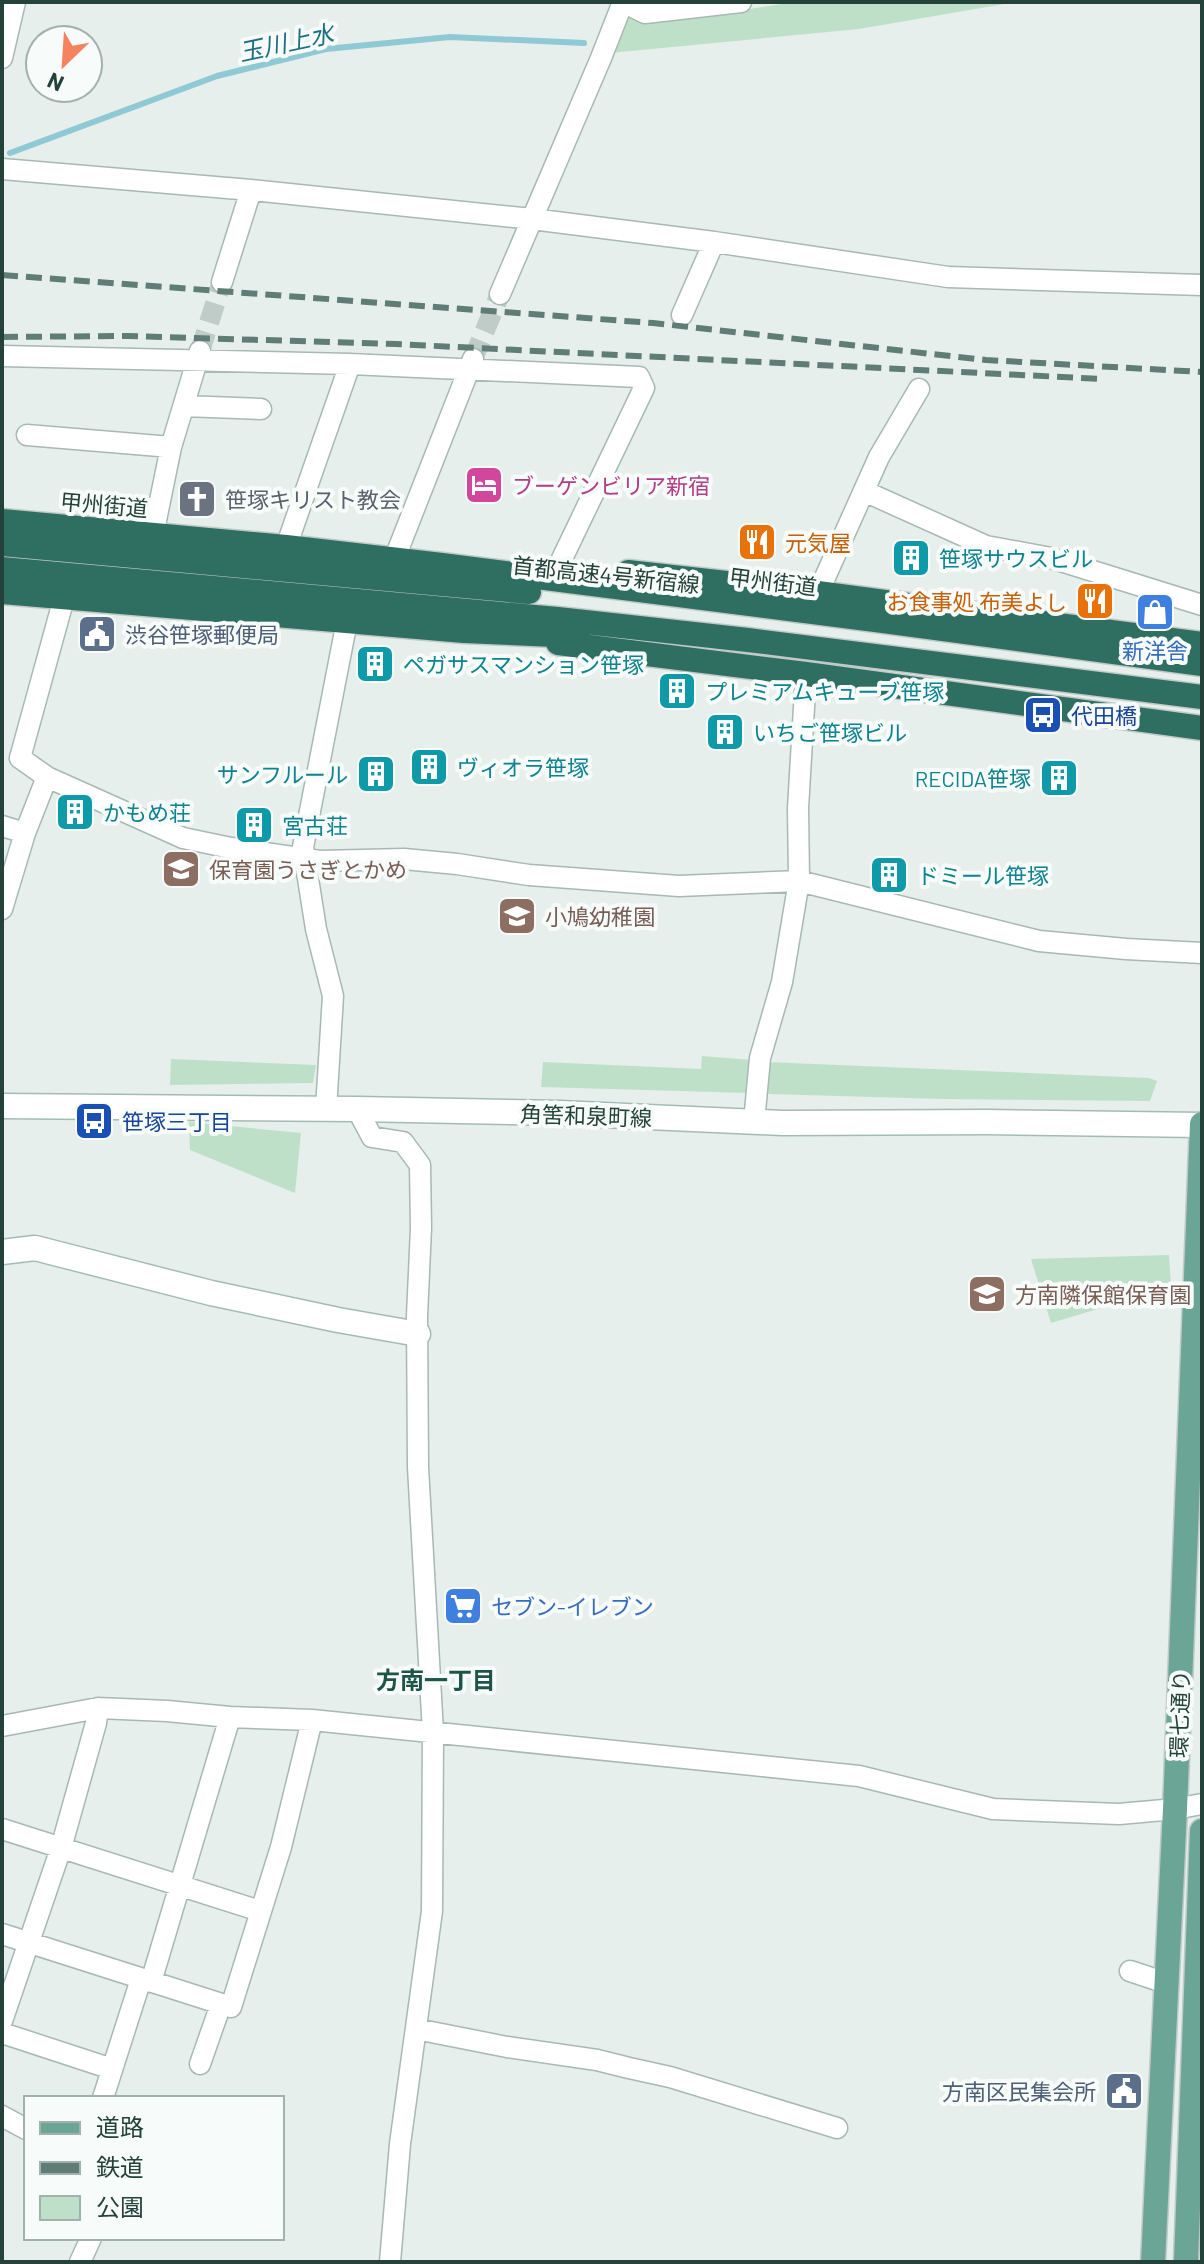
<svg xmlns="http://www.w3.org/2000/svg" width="1204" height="2264" font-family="Barlow,'Noto Sans JP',sans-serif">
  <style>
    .green { fill: #bfe0c8 }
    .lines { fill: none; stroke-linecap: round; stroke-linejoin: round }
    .stream { stroke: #8ec9d4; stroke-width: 6 }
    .street-tunnel { stroke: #bfccc8; stroke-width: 20; stroke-dasharray: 20 10; stroke-linecap: butt }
    .street-casing { stroke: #a8b8b2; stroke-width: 23 }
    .secondary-casing { stroke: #a4bbb3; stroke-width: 27 }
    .primary-casing { stroke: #c2cac8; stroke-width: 27 }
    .highway-casing { stroke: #c2cac8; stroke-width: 27 }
    .street { stroke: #fff; stroke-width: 20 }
    .secondary { stroke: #fff; stroke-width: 24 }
    .primary { stroke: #6aa596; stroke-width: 24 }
    .highway { stroke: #2f6f62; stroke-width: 24 }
    .rail { stroke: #5f7d75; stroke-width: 6; stroke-dasharray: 16 8; stroke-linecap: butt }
    .labels { text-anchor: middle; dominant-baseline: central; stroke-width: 8; stroke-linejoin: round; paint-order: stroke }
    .hotel-label { font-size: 22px; fill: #b23c85; stroke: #f7fbf9; text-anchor: start }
    .worship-label { font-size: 22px; fill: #5b616d; stroke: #f7fbf9; text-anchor: start }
    .street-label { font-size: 22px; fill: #24423a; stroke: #f7fbf9 }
    .food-label { font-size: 22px; fill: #c56008; stroke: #f7fbf9; text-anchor: start }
    .culture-label { font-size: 22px; fill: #0d838f; stroke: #f7fbf9; text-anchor: start }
    .service-label { font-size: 22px; fill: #4e5e75; stroke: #f7fbf9; text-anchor: start }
    .shop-label { font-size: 22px; fill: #366cbe; stroke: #f7fbf9 }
    .transit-label { font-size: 22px; fill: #164399; stroke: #f7fbf9; text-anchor: start }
    .education-label { font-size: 22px; fill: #785e54; stroke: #f7fbf9; text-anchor: start }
    .water-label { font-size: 24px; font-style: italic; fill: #1c6f80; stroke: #f7fbf9 }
    .neighbourhood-label { font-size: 24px; font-weight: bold; fill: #1f5548; stroke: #f7fbf9 }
  </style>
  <rect width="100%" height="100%" fill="#e6efeb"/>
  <path class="green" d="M795,2H1016L859,29L610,53L623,18L717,14Z
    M702,1056L752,1060L749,1093L541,1087L543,1062L701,1069Z
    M171,1059L316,1065L313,1083L170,1085Z
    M767,1062L1149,1078L1157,1081L1150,1101L942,1099L769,1094L764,1085Z
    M189,1122L301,1133L295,1193L190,1150Z
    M1169,1255L1171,1287L1051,1323L1031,1259Z"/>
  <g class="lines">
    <path class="stream" d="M10,153L217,76L326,49L450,37L584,43"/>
    <path class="street-tunnel" d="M200,351L222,282
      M473,359L500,294"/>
    <defs>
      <path id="street" d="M623,2L645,13L741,2
        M2,58L15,2
        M2,169L251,190L532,219L714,242L948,277L1202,285
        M222,282L251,190
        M500,294L601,58L623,2
        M682,315L714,242
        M2,356L350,364L639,377L644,388L559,565
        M184,406L261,409
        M27,435L171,447
        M864,491L986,546L1051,558L1202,605
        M153,535L171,447L200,351
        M286,547L350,364
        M394,560L473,359
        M818,593L879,457L919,389
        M64,598L20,758L47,777L183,838L231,848L320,861L404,859L457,864L529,875L679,886L799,881L1039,941L1126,949L1202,953
        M2,826L25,833
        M2,909L25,833L47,777
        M326,1109L333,996L316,929L303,847L347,621
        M357,1109L372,1137L403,1142L420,1165L421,1228L417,1316L418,1467L433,1732L432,1911L400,2144L390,2262
        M754,1122L760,1058L782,982L799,881L798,808L806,674
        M2,1726L98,1708L167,1711L230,1717L312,1720L859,1776L993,1809L1119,1814L1175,1809L1202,1804
        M2,1829L260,1911
        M2,1934L231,2007L281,1847L312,1720
        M1130,1971L1166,1983
        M151,1982L230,1717
        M2,2021L61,1848L96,1723L98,1708
        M416,2029L507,2047L597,2060L629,2068L670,2077L837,2128
        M2,2033L112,2069
        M200,2064L221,2004
        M103,2098L141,1979
        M2,2116L26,2129
        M80,2262L91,2238"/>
      <path id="secondary" d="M2,1106L357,1109L560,1113L782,1123L987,1122L1202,1125
        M2,1252L35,1248L211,1293L338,1320L418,1334"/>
      <path id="primary" d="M1153,2262L1175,1809L1202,1124
        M1186,2262L1202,1831"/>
      <path id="highway" d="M2,521L286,547L442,565L883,621L1202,664
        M2,544L529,592
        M2,569L558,619L748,640L1202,697
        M628,572L818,593L1202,644
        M2,592L464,631L578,636
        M558,643L806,674L1202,728"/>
    </defs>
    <use href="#street" class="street-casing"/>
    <use href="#secondary" class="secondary-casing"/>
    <use href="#primary" class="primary-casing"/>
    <use href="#highway" class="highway-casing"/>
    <use href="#street" class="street"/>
    <use href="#secondary" class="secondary"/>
    <use href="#primary" class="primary"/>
    <use href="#highway" class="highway"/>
    <path class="rail" d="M2,275L653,323L986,360L1202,372
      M2,337L128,336L396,344L1102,379"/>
  </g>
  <defs>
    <symbol id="hotel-square" viewBox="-11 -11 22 22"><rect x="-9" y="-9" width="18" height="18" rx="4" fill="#d1479c" stroke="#f7fbf9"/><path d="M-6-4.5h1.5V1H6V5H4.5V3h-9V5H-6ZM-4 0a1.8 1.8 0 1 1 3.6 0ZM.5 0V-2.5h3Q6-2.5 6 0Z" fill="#fff"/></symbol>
    <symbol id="church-square" viewBox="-11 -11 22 22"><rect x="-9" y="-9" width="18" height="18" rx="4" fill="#6b7280" stroke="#f7fbf9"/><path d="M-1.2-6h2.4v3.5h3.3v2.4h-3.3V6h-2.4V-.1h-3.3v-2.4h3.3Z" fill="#fff"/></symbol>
    <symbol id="restaurant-square" viewBox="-11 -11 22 22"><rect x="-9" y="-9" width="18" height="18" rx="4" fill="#e8710a" stroke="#f7fbf9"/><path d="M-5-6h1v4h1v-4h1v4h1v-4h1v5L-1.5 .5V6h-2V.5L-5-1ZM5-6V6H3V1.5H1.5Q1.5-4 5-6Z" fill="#fff"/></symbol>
    <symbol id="building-square" viewBox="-11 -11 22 22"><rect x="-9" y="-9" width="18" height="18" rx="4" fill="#0f9aa8" stroke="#f7fbf9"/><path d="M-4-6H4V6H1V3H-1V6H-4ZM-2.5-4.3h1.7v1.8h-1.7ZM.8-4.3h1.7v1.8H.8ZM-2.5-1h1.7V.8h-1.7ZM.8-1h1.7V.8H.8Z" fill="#fff"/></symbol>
    <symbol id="shop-square" viewBox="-11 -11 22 22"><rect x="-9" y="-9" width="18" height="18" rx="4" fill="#3f7fe0" stroke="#f7fbf9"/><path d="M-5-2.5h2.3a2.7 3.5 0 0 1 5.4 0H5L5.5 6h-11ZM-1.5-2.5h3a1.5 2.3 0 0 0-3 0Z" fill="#fff"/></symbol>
    <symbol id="civic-square" viewBox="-11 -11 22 22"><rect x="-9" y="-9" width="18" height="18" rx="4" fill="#5c6f8a" stroke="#f7fbf9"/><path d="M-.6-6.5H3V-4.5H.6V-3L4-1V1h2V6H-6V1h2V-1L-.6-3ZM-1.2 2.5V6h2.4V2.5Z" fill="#fff"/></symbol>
    <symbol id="bus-square" viewBox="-11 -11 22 22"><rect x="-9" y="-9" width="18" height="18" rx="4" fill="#1a4fb4" stroke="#f7fbf9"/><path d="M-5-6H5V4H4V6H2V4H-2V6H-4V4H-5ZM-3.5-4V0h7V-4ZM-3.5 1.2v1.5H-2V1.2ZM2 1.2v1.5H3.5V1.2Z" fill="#fff"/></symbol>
    <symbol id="school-square" viewBox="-11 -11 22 22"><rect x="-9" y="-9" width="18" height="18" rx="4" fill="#8d6e63" stroke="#f7fbf9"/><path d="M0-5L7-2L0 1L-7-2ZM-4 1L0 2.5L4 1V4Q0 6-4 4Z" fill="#fff"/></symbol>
    <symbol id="supermarket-square" viewBox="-11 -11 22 22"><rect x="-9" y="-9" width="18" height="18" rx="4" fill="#3f7fe0" stroke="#f7fbf9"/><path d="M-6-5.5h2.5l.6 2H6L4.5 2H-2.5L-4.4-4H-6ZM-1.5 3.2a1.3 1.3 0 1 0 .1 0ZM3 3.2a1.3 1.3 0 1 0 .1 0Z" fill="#fff"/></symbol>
  </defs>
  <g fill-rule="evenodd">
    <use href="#hotel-square" x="462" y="463" width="44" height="44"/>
    <use href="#church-square" x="175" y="477" width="44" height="44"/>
    <use href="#restaurant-square" x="735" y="520" width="44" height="44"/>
    <use href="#building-square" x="889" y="536" width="44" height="44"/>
    <use href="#restaurant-square" x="1073" y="579" width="44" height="44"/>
    <use href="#shop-square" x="1133" y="590" width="44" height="44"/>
    <use href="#civic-square" x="75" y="612" width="44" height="44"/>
    <use href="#building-square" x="353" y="642" width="44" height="44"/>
    <use href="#building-square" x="655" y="669" width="44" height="44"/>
    <use href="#bus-square" x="1021" y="693" width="44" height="44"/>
    <use href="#building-square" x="703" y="710" width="44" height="44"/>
    <use href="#building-square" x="407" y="745" width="44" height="44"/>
    <use href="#building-square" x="354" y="752" width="44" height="44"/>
    <use href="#building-square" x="1037" y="756" width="44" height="44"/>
    <use href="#building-square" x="53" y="790" width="44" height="44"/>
    <use href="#building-square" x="232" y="803" width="44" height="44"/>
    <use href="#school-square" x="159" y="847" width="44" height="44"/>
    <use href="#building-square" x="867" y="853" width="44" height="44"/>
    <use href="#school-square" x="495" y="894" width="44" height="44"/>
    <use href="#bus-square" x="72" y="1099" width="44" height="44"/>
    <use href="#school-square" x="965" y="1272" width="44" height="44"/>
    <use href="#supermarket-square" x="441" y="1584" width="44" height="44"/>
    <use href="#civic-square" x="1102" y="2069" width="44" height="44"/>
  </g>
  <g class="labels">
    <g class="hotel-label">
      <text x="512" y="485">ブーゲンビリア新宿</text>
    </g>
    <g class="worship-label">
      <text x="225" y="499">笹塚キリスト教会</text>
    </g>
    <g class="street-label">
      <text transform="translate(104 504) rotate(5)">甲州街道</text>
      <text transform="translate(606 574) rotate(6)">首都高速4号新宿線</text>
      <text transform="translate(773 581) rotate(7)">甲州街道</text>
      <text transform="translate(586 1115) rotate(2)">角筈和泉町線</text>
      <text transform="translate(1179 1714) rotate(-88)">環七通り</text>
    </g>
    <g class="food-label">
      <text x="785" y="542">元気屋</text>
      <text x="1067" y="601" text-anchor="end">お食事処 布美よし</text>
    </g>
    <g class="culture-label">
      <text x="939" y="558">笹塚サウスビル</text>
      <text x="403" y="664">ペガサスマンション笹塚</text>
      <text x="705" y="691">プレミアムキューブ笹塚</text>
      <text x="753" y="732">いちご笹塚ビル</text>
      <text x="457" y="767">ヴィオラ笹塚</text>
      <text x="348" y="774" text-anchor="end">サンフルール</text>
      <text x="1031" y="778" text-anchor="end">RECIDA笹塚</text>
      <text x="103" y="812">かもめ荘</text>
      <text x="282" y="825">宮古荘</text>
      <text x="917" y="875">ドミール笹塚</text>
    </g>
    <g class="service-label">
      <text x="125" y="634">渋谷笹塚郵便局</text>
      <text x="1096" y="2091" text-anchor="end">方南区民集会所</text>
    </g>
    <g class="shop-label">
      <text x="1155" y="650">新洋舎</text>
      <text x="491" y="1606" text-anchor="start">セブン-イレブン</text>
    </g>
    <g class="transit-label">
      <text x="1071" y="715">代田橋</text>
      <text x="122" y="1121">笹塚三丁目</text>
    </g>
    <g class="education-label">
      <text x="209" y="869">保育園うさぎとかめ</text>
      <text x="545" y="916">小鳩幼稚園</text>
      <text x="1015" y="1294">方南隣保館保育園</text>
    </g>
    <g class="water-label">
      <text transform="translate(286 42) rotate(-12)">玉川上水</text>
    </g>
    <g class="neighbourhood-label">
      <text x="436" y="1679">方南一丁目</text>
    </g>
  </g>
  <rect width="1204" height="2264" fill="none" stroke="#24423a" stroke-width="8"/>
  <rect x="24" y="2096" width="260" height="144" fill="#f7fbf9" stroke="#a3b1ad" stroke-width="2"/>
  <rect x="40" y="2122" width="40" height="12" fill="#6aa596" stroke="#a3b1ad" stroke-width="2"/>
  <text x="96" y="2136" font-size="24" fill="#24423a">道路</text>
  <rect x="40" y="2162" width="40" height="12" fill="#5f7d75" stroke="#a3b1ad" stroke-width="2"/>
  <text x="96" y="2176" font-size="24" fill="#24423a">鉄道</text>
  <rect x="40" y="2196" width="40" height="24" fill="#bfe0c8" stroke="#a3b1ad" stroke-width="2"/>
  <text x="96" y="2216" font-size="24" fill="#24423a">公園</text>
  <g transform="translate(64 64) rotate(205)"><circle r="38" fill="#f7fbf9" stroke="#a3b1ad" stroke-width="2"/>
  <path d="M0-6L14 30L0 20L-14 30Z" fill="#f4845f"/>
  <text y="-12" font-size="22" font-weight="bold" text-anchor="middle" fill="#24423a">N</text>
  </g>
</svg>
